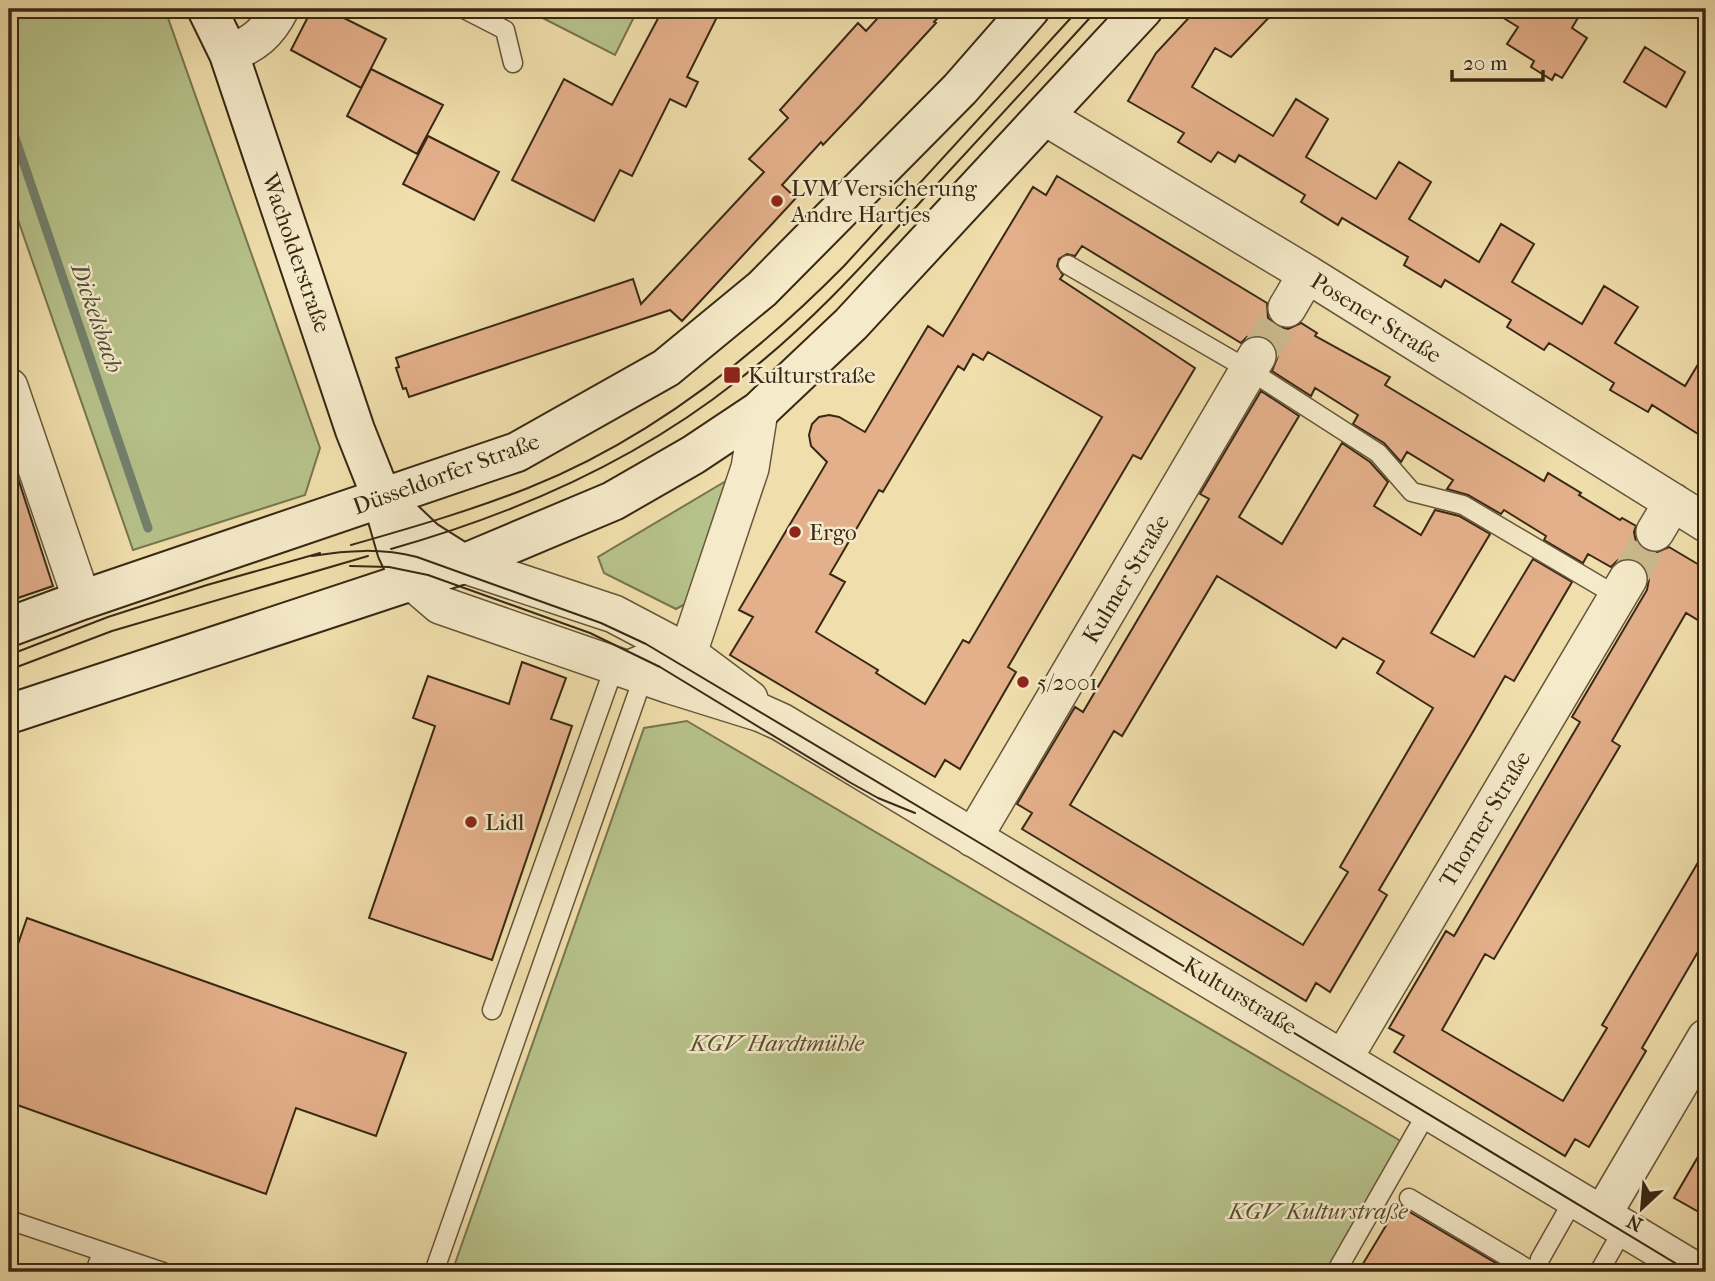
<svg xmlns="http://www.w3.org/2000/svg" width="1715" height="1281" font-family="'IM FELL French Canon',serif">
  <style>
    .green { fill: #b7c28b; stroke: #787550; stroke-width: 2 }
    .lines { fill: none; stroke-linecap: round; stroke-linejoin: round }
    .stream { stroke: #73816d; stroke-width: 9 }
    .building { fill: #e4b08b; stroke: #382814; stroke-width: 2; fill-rule: evenodd }
    .minor-tunnel { stroke: #cbba8e; stroke-width: 37; stroke-dasharray: 37 18; stroke-linecap: butt }
    .service-casing { stroke: #66563a; stroke-width: 21 }
    .minor-casing { stroke: #66563a; stroke-width: 40 }
    .secondary-casing { stroke: #382814; stroke-width: 42 }
    .service { stroke: #f5eac9; stroke-width: 18 }
    .minor { stroke: #f5eac9; stroke-width: 37 }
    .secondary { stroke: #f5eac9; stroke-width: 38 }
    .tram { stroke: #382814; stroke-width: 2 }
    .poi-dot { fill: #8f2418; stroke: #f5eac9; stroke-width: 2.5 }
    .labels { text-anchor: middle; dominant-baseline: central; stroke-width: 5; stroke-linejoin: round; paint-order: stroke }
    .poi-label { font-size: 23px; fill: #382814; stroke: #f5eac9; text-anchor: start }
    .street-label { font-size: 23px; fill: #382814; stroke: #f5eac9 }
    .park-label { font-size: 23px; font-style: italic; fill: #584e32; stroke: #f5eac9 }
    .water-label { font-size: 24px; font-style: italic; fill: #504d39; stroke: #f5eac9 }
  </style>
  <rect width="100%" height="100%" fill="#f0dfac"/>
  <filter id="stains"><feTurbulence type="fractalNoise" baseFrequency=".00286" numOctaves="4"/><feColorMatrix values="0 0 0 0 .2 0 0 0 0 .09 0 0 0 0 .02 0 0 0 .5 -.17"/></filter>
  <radialGradient id="worn" r=".72"><stop offset=".6" stop-color="#630" stop-opacity="0"/><stop offset="1" stop-color="#630" stop-opacity=".3"/></radialGradient>
  <path class="green" d="M9,9H162L168,18L320,448L305,495L133,550L9,194Z
    M525,9H638L615,55Z
    M731,478L687,603L676,609L604,573L598,557Z
    M687,721L1416,1150L1346,1272H452L644,728Z"/>
  <g class="lines">
    <path class="stream" d="M9,120L148,528"/>
  </g>
  <path class="building" d="M312,9H326L386,39L361,88L291,50Z
    M663,9H721L687,77L698,82L686,107L670,99L632,176L620,170L594,221L512,180L564,79L612,105Z
    M886,9H946L934,22L936,23L858,108L823,145L821,142L782,185L796,198L682,321L670,310L409,397L406,388L403,389L396,368L399,367L396,358L633,279L641,304L764,172L749,159L788,118L780,110L858,23L866,31Z
    M1197,9H1277L1231,57L1215,48L1192,87L1273,136L1296,99L1328,119L1306,157L1376,199L1399,162L1431,182L1409,219L1479,262L1501,224L1534,244L1512,282L1582,324L1604,286L1638,307L1615,343L1685,386L1706,351V439L1652,405L1648,412L1610,390L1614,383L1549,343L1544,350L1507,327L1511,320L1445,280L1441,287L1404,265L1408,257L1342,218L1338,225L1301,202L1305,195L1239,155L1235,162L1218,152L1211,162L1178,142L1184,133L1128,101L1156,53Z
    M1489,9H1583L1572,28L1587,38L1562,78L1555,74L1552,80L1531,67L1534,61L1507,44L1518,27Z
    M1645,47L1685,72L1666,107L1624,82Z
    M371,69L443,105L417,154L347,116Z
    M428,136L499,172L474,220L403,184Z
    M1057,176L1267,303L1268,318L1277,326L1288,329L1301,323L1317,333L1315,336L1390,377L1385,385L1544,481L1548,473L1581,493L1579,495L1620,520L1622,518L1636,526L1634,532L1636,542L1644,550L1655,553L1669,547L1706,569V625L1686,613L1612,741L1620,746L1494,959L1485,954L1442,1030L1563,1101L1607,1028L1602,1025L1706,849V938L1642,1048L1646,1051L1589,1147L1575,1139L1565,1156L1394,1052L1404,1036L1389,1028L1446,931L1454,936L1580,722L1572,717L1647,590L1649,579L1647,569L1639,561L1629,558L1618,560L1611,567L1588,554L1583,563L1544,540L1546,536L1504,510L1501,514L1468,495L1447,489L1453,480L1407,452L1401,462L1384,443L1353,424L1358,415L1315,388L1311,396L1272,371L1278,356L1275,345L1267,338L1256,335L1247,337L1241,343L1082,246L1075,256L1067,254L1059,259L1057,266L1063,275L1060,279L1195,368L1141,459L1133,455L1039,614L1008,667L1016,672L960,769L945,760L935,777L730,655L753,617L739,610L827,462L811,446L809,435L812,424L819,417L829,415L839,417L865,432L928,326L943,336L1033,187L1046,195ZM988,352L1102,417L969,643L963,640L925,704L876,673L878,670L816,632L845,582L830,574L879,490L883,492L958,366L964,370L973,354L983,360Z
    M1261,391L1299,416L1239,517L1282,544L1342,443L1370,462L1388,482L1374,506L1421,535L1435,510L1459,516L1490,534L1431,633L1474,657L1533,559L1572,582L1514,681L1505,676L1474,730L1379,890L1387,895L1330,992L1316,983L1306,1001L1022,829L1032,813L1017,804L1075,707L1083,712L1209,499L1200,494ZM1217,576L1336,648L1343,638L1384,661L1377,673L1433,708L1340,867L1348,872L1303,945L1070,805L1114,731L1122,736Z
    M14,466L53,586L9,601V467Z
    M522,662L566,678L551,719L572,726L492,960L369,918L435,726L413,718L428,676L509,704Z
    M27,918L406,1053L376,1136L296,1108L266,1194L9,1102V970Z
    M1706,1143V1216L1674,1198Z
    M1399,1204L1403,1208L1511,1272H1358Z"/>
  <g class="lines">
    <path class="minor-tunnel" d="M1257,356L1287,308
      M1628,579L1655,532"/>
    <defs>
      <path id="service" d="M464,9L505,30L513,63
        M1068,265L1249,370L1378,453L1412,492L1463,505L1617,596
        M492,1010L615,665L668,643
        M1409,1198L1533,1272
        M9,1220L163,1272
        M95,1272L102,1252
        M434,1272L644,675
        M1336,1272L1428,1111
        M1537,1272L1540,1259L1574,1199
        M1599,1272L1624,1228"/>
      <path id="minor" d="M229,54C254,44 268,33 280,9
        M1044,116L1307,274L1706,523
        M1287,308L1307,274
        M9,387L82,600
        M1655,532L1673,502
        M463,564L614,614L686,652L749,699
        M411,580L440,605L671,685L761,713L781,722L1697,1272
        M666,664L686,652L692,641L750,468L759,411
        M973,838L1257,356
        M1343,1059L1628,579
        M1602,1215L1706,1038"/>
      <path id="secondary" d="M207,9L229,54L355,430L382,498L397,550L411,580
        M383,500L425,540L463,564
        M9,627L82,600L517,452L666,368L762,289L960,89L1030,9
        M9,714L463,564L613,501L693,455L759,411L851,324L1143,9"/>
    </defs>
    <use href="#service" class="service-casing"/>
    <use href="#minor" class="minor-casing"/>
    <use href="#secondary" class="secondary-casing"/>
    <use href="#service" class="service"/>
    <use href="#minor" class="minor"/>
    <use href="#secondary" class="secondary"/>
    <path class="tram" d="M351,545C410,528 470,511 528,488C649,440 753,358 844,266L1079,9
      M391,549C515,514 636,461 737,381C808,327 866,262 926,196C984,134 1041,71 1098,9
      M312,556C348,550 382,548 417,557L601,623L646,644L973,839L1690,1272
      M350,566L389,567L428,575L590,633L660,667L851,783L878,798L915,813
      M9,655L108,617L207,585L320,553
      M9,670L112,631L368,556"/>
  </g>
  <g class="poi-dot">
    <circle cx="777" cy="201" r="7"/>
    <rect x="723" y="366" width="18" height="18" rx="3.5"/>
    <circle cx="795" cy="532" r="7"/>
    <circle cx="1023" cy="682" r="7"/>
    <circle cx="471" cy="822" r="7"/>
  </g>
  <g class="labels">
    <g class="poi-label">
      <text x="791" y="188">LVM Versicherung<tspan x="791" dy="26">Andre Hartjes</tspan></text>
      <text x="748" y="375">Kulturstraße</text>
      <text x="809" y="532">Ergo</text>
      <text x="1037" y="682">5/2001</text>
      <text x="485" y="822">Lidl</text>
    </g>
    <g class="street-label">
      <text transform="translate(296 253) rotate(71)">Wacholderstraße</text>
      <text transform="translate(1376 318) rotate(32)">Posener Straße</text>
      <text transform="translate(446 474) rotate(-20)">Düsseldorfer Straße</text>
      <text transform="translate(1126 579) rotate(-59)">Kulmer Straße</text>
      <text transform="translate(1485 819) rotate(-59)">Thorner Straße</text>
      <text transform="translate(1240 996) rotate(31)">Kulturstraße</text>
    </g>
    <g class="park-label">
      <text x="777" y="1043">KGV Hardtmühle</text>
      <text x="1318" y="1211">KGV Kulturstraße</text>
    </g>
    <g class="water-label">
      <text transform="translate(97 318) rotate(71)">Dickelsbach</text>
    </g>
  </g>
  <rect width="1715" height="1281" fill="none" stroke="#f0dfac" stroke-width="35"/>
  <rect x="10" y="10" width="1694" height="1260" fill="none" stroke="#382814" stroke-width="3.5"/>
  <rect x="18" y="18" width="1680" height="1246" fill="none" stroke="#382814" stroke-width="2"/>
  <g transform="translate(1642 1208) rotate(206)" stroke="#f5eac9" stroke-width="5" paint-order="stroke">
  <path d="M0-5L12 26L0 18L-12 26Z" fill="#382814"/>
  <text y="-10" font-size="19" font-weight="bold" text-anchor="middle" fill="#382814">N</text>
  </g>
  <path d="M1452 70v10h91v-10" fill="none" stroke="#382814" stroke-width="3.5"/>
  <text x="1463" y="70" font-size="21" fill="#382814" stroke="#f5eac9" stroke-width="5" paint-order="stroke">20 m</text>
  <rect width="100%" height="100%" filter="url(#stains)"/>
  <rect width="100%" height="100%" fill="url(#worn)"/>
</svg>
